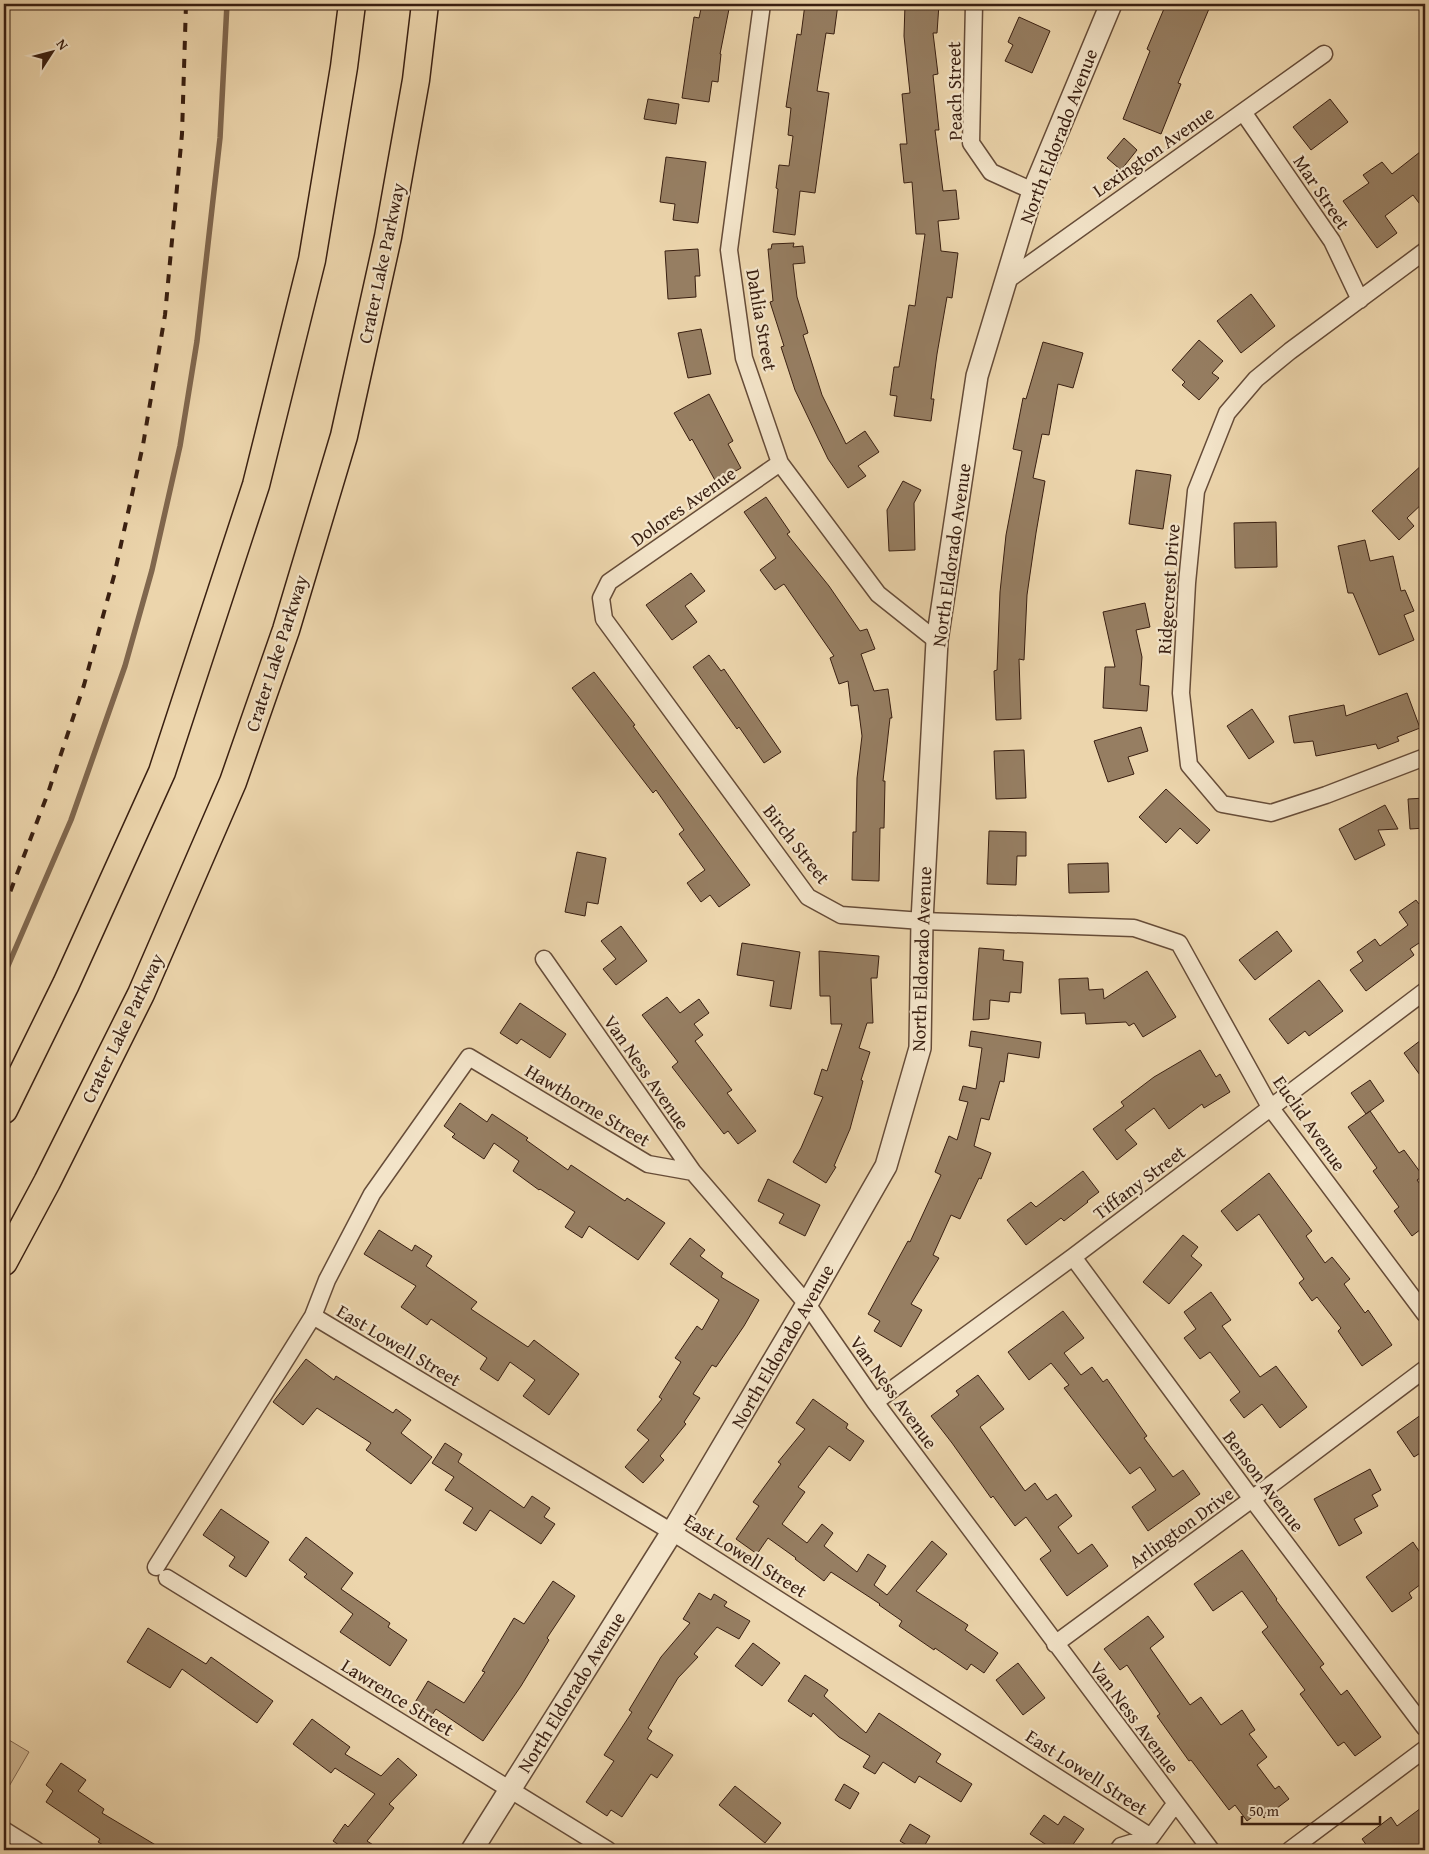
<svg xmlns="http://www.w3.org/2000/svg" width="1429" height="1854" font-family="'Gentium Book Plus',serif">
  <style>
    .green { fill: #ceb692; stroke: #846a52 }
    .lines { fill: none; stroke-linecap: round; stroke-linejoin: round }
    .stream { stroke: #80674e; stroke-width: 5.5 }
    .building { fill: #967e62; stroke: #391f11 }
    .minor-casing { stroke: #664c38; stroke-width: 19 }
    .tertiary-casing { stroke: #664c38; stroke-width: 24 }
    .primary-casing { stroke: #391f11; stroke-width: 29 }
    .minor { stroke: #f3e4c9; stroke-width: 16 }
    .tertiary { stroke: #f3e4c9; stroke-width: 21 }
    .primary { stroke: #ecd5ac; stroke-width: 26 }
    .rail { stroke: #391f11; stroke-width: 4; stroke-dasharray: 9 9; stroke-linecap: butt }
    .labels { text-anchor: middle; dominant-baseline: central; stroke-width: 4.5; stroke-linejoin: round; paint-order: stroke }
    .street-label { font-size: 19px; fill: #391f11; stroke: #f3e4c9 }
  </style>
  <rect width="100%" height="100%" fill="#ecd5ac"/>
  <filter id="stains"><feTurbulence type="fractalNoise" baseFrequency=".004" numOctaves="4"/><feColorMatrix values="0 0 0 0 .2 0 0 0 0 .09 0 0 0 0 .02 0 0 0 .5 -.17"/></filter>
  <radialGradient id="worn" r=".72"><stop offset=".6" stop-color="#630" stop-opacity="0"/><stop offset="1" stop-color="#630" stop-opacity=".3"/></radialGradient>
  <path class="green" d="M4,1737L29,1752L4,1795Z"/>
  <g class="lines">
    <path class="stream" d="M4,975L71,820L125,666L152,570L180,446L197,341L220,138L227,4"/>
  </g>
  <path class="building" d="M702,4H730L720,54H721L718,82L712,81L709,102L682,98L694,17L699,18Z
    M805,4H838L834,34L826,33L817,91L829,93L815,193L800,191L795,235L773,232L778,189L776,188L779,165L789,166L793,136L788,135L791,108L786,107L797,34L801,35Z
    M905,4H939L937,33H933L938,74L933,75L939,130H935L943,191L956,190L959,219L938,221L941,251L958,253L952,298L947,297L937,354L931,399H934L931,421L894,416L897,396L890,395L894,367H899L909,305L915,306L925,234H916L912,182L904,183L900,144H907L902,94L910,93L904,36Z
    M1166,4H1211L1178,83L1181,84L1161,134L1123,119L1150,51L1147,49Z
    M1019,17L1050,31L1032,73L1005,61L1013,45L1008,42Z
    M648,99L679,104L676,124L644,119Z
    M1330,99L1348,122L1311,150L1293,127Z
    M1124,138L1137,150L1121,170L1107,158Z
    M1425,148V211L1413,195L1385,216L1397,233L1377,248L1343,201L1369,183L1363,175L1382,162L1392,174Z
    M666,157L706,162L698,223L673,220L675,204L660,202Z
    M794,243L793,247L803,246L805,263L793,264L797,297L808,333L803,335L822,395L846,444L865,431L879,452L858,466L866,476L848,488L828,459L795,390L781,347L784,346L770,302L773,301L768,249H771L772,244Z
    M698,249L700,276H695L696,297L668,299L665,251Z
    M1251,294L1275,326L1241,353L1217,321Z
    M701,329L711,374L688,378L678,333Z
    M1199,340L1223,361L1212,373L1219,378L1199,400L1182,385L1185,382L1172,370Z
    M1043,342L1083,353L1073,388L1058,384L1049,435L1042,434L1033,478L1045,481L1036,533L1027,595L1024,660L1019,659L1021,719L996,720L994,671L997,670L1000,592L1006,535L1022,451L1013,449L1023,398L1026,399Z
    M709,394L733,441L728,444L741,468L716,482L692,439L690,441L674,413Z
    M1425,462V501L1407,518L1414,526L1399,540L1372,511Z
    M1136,470L1171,475L1163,529L1129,524Z
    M903,481L921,490L914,503L915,550L889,551L887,510Z
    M766,497L790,532L787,534L829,586L860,631L867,629L875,649L861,654L874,691L888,689L892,718H890L883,781H885L884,828H880L879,881L852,880L853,832H856L857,778L862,736L858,705L851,706L848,681L839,684L830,658L834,656L784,584L775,590L760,570L776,558L744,512Z
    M1276,522L1277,567L1235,568L1234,523Z
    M1365,540L1370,561L1393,556L1401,591L1405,590L1414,611L1404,615L1414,640L1379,655L1353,593H1348L1338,546Z
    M691,573L705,591L685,606L697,622L672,640L646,605Z
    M1145,603L1150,627L1136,630L1142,657L1140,685L1149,686L1147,711L1103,708L1105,667H1115L1103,612Z
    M709,655L721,671L724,669L781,752L764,763L739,727L737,729L693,667Z
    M594,672L635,725L633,726L750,885L719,907L710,895L701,902L687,883L705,870L679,834L684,830L656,790L653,793L572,688Z
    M1407,693L1420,728L1397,737L1399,741L1378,749L1376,744L1316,756L1313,741L1294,743L1289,716L1344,705L1346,716Z
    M1252,709L1274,742L1249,759L1227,726Z
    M1141,727L1148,751L1128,757L1134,774L1108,782L1094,741Z
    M1024,750L1026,798L996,799L994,751Z
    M1166,789L1210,830L1197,844L1180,828L1166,843L1139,817Z
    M1425,798V828L1410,829L1408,799Z
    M1385,805L1398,829L1378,830L1385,845L1355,860L1339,829Z
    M989,831L1026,832V856H1017L1016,885L987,884Z
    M577,852L606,858L598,904L587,902L585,916L565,912Z
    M1108,863L1109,892L1069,893L1068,864Z
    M1425,899V939L1410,949L1414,955L1366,991L1350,970L1363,961L1357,952L1375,939L1380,946L1408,925L1399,912L1416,900L1419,904Z
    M621,926L647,961L616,985L603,969L616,959L601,941Z
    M1277,931L1292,951L1255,980L1239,960Z
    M742,943L800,952L791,1009L770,1006L774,981L737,975Z
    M979,948L1004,950L1003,960L1023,962L1021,993L1010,992L1009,1002L990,1000L989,1019L973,1020Z
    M819,951L879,956L877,978H871L873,1023H867L859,1048L870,1052L861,1080L863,1081L850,1129L834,1166L836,1167L826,1183L793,1162L801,1148L823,1097L814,1094L822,1069L827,1071L842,1024H831L830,996H820Z
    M1147,971L1176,1017L1143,1037L1134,1023L1129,1026L1126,1022L1086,1024L1085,1013L1061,1014L1059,979L1088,978L1089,990L1103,989L1104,999Z
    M1319,980L1343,1011L1309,1036L1305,1031L1288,1044L1269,1019Z
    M667,997L680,1013L699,999L709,1013L694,1024L703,1035L695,1041L732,1090L727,1093L756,1131L738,1144L728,1131L724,1134L672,1067L678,1062L642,1015Z
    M520,1003L566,1034L550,1058L521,1039L517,1044L500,1033Z
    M971,1031L1041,1042L1039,1058L1008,1053L1004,1082L1000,1081L989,1120L981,1118L974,1146L991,1153L981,1179L979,1178L960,1219L951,1215L933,1255L939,1258L911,1304L922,1310L901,1347L874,1331L880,1321L868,1314L908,1241L910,1242L941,1175L935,1172L949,1136L957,1140L968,1102L959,1100L963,1086L976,1089L982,1048L969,1046Z
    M1425,1037V1082L1404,1053Z
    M1200,1050L1216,1077L1220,1074L1230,1092L1204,1108L1202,1104L1169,1129L1154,1108L1125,1130L1137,1144L1117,1160L1093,1129L1124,1106L1121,1102L1154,1077Z
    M1370,1080L1384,1101L1366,1114L1351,1093Z
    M460,1103L487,1122L492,1114L528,1138L526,1140L568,1170L571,1165L625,1201L627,1198L665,1223L638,1260L589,1226L582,1238L565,1227L575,1212L540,1189L539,1190L513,1171L519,1161L494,1143L484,1159L452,1137L455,1134L444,1126Z
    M1370,1111L1399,1153L1404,1150L1423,1176L1417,1180L1425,1191V1226L1412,1236L1394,1211L1399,1207L1373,1171L1377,1168L1348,1127Z
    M1083,1171L1099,1192L1087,1201L1088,1202L1064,1221L1061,1218L1026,1245L1007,1220L1031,1202L1036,1207Z
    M1269,1173L1312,1231L1306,1236L1325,1263L1332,1257L1350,1279L1344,1284L1365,1313L1368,1310L1392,1345L1362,1366L1338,1331L1341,1328L1317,1297L1312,1301L1299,1283L1304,1279L1259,1214L1237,1231L1221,1211Z
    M768,1179L820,1205L805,1236L779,1223L784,1214L758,1201Z
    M379,1230L412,1251L415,1245L432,1256L426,1266L477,1302L471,1309L528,1347L534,1340L579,1374L549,1415L523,1396L535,1380L510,1362L498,1381L480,1369L487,1358L431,1319L427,1325L401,1307L416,1286L364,1254Z
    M1183,1235L1198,1247L1191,1256L1202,1265L1169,1304L1143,1282Z
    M690,1238L705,1250L700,1256L723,1273L721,1277L759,1300L744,1326L716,1367L712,1365L693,1394L700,1398L684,1422L686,1424L660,1456L664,1460L643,1483L625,1467L649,1440L637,1430L662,1399L659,1397L681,1362L675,1358L697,1326L702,1330L719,1300L670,1264Z
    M1211,1292L1231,1320L1222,1326L1260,1377L1276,1366L1307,1407L1280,1428L1262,1404L1244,1418L1230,1400L1240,1392L1210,1352L1200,1359L1184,1338L1196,1329L1184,1312Z
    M1063,1311L1084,1338L1064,1353L1081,1375L1092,1367L1103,1382L1107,1379L1147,1436L1144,1438L1173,1477L1183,1470L1200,1494L1148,1531L1132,1507L1156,1490L1140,1467L1130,1474L1064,1388L1069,1385L1051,1363L1029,1380L1008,1352Z
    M306,1359L334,1380L336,1376L393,1413L396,1409L411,1420L401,1433L432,1457L411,1484L366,1450L371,1443L317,1408L303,1425L273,1402Z
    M978,1375L1004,1409L980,1427L1025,1491L1035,1483L1047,1500L1056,1494L1072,1516L1058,1527L1078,1554L1092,1544L1108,1566L1067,1596L1040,1559L1051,1551L1026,1517L1015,1526L993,1496L991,1498L952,1443L931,1416L959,1395L956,1391Z
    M813,1399L848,1424L846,1428L864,1441L850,1461L829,1446L798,1487L805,1492L782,1524L807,1543L822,1524L833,1533L824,1546L857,1572L868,1554L886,1566L874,1585L887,1595L932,1541L947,1554L916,1591L968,1625L965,1630L998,1653L984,1673L971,1664L967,1670L935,1648L934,1650L899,1626L902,1621L879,1605L880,1604L831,1572L824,1581L795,1559L796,1558L768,1538L757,1554L736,1539L759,1506L753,1502L781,1464L778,1462L805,1429L796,1423Z
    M1425,1412V1450L1414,1457L1397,1432Z
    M445,1443L462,1454L458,1462L524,1508L532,1496L550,1508L544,1517L555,1524L541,1544L490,1510L476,1531L463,1523L473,1508L445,1490L454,1477L432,1463Z
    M1370,1469L1381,1490L1372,1495L1378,1506L1354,1519L1362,1533L1339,1546L1314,1499Z
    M221,1509L269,1542L246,1577L229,1566L235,1557L203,1535Z
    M306,1537L353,1573L341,1589L390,1623L388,1627L407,1640L390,1666L340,1632L353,1614L304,1577L307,1574L289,1560Z
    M1413,1542L1425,1560V1581L1409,1593L1412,1598L1392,1612L1366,1577Z
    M1242,1550L1277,1599L1276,1600L1324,1664L1320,1667L1341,1695L1347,1690L1381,1737L1355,1756L1344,1742L1338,1746L1300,1694L1305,1690L1262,1632L1268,1627L1242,1591L1213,1611L1194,1584Z
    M553,1581L575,1596L547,1638L549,1640L521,1686L483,1741L436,1709L432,1715L414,1704L428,1681L464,1703L485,1672L482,1671L514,1618L524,1624Z
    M699,1593L711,1600L714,1594L727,1602L724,1606L750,1621L739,1639L717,1627L694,1654L698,1657L678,1678L648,1728L652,1731L647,1739L673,1755L657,1778L651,1774L622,1817L611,1810L607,1816L586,1802L614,1761L604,1755L632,1712L629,1710L661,1657L690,1623L683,1619Z
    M1148,1616L1164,1637L1150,1648L1190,1705L1201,1697L1221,1725L1242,1710L1255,1730L1249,1734L1267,1757L1257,1765L1275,1789L1279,1786L1289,1799L1264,1818L1259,1812L1247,1821L1235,1805L1229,1810L1191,1760L1189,1761L1157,1716L1160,1714L1127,1665L1120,1670L1104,1649Z
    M148,1628L206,1664L211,1657L273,1701L257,1723L182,1669L170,1688L127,1662Z
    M753,1643L780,1663L762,1686L735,1666Z
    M1018,1663L1045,1698L1023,1715L996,1680Z
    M805,1675L828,1690L824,1696L866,1733L879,1713L941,1754L936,1762L972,1784L961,1802L919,1776L915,1783L883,1762L875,1774L863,1767L870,1756L839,1737L813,1713L811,1717L788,1701Z
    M312,1719L350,1747L345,1754L381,1776L398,1758L417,1775L389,1804L394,1808L367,1841L381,1850H346L333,1841L345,1824L348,1827L375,1794L335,1768L331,1773L293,1744Z
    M61,1763L86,1780L78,1791L104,1809L102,1813L164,1850H112L98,1842L100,1839L46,1802L53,1791L46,1785Z
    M844,1784L859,1793L850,1809L835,1800Z
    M735,1786L781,1823L765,1843L719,1805Z
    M1425,1805V1850H1370L1362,1839L1391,1817L1397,1826Z
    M1044,1815L1058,1825L1064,1816L1084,1829L1069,1850H1054L1030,1834Z
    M910,1824L930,1836L922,1850H915L900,1841Z"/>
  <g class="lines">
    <defs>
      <path id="minor" d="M762,4L729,250L744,358L780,463L878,594L937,641
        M974,4L971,143L991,172L1033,191
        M1243,112L1332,241L1360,300
        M1425,251L1290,351L1256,379L1227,413L1196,491L1187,583L1181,693L1189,765L1222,804L1271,813L1326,795L1425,757
        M1006,281L1324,54
        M780,463L609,582L601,598L604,619L808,897L841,915L922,921L1134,928L1179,943L1270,1107L1425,1314
        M544,959L693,1172L807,1304L875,1402L1211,1850
        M1073,1257L1243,1487L1425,1728
        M313,1316L672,1532L1151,1837
        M875,1402L1073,1257L1425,991
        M156,1567L313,1316L327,1280L372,1194L469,1057L648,1164L693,1172
        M167,1578L608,1850
        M1055,1644L1252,1499L1425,1369
        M4,1830L36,1850
        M1118,1850L1121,1846L1151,1837L1175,1804
        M1290,1850L1425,1749"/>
      <path id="tertiary" d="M472,1850L672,1532L807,1304L886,1166L920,1048L922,921L937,641L977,376L1033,191L1111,4"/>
      <path id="primary" d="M4,1110L66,984L162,772L256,485L312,260L344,67L352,4
        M4,1262L47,1182L141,994L233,782L286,630L344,436L388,237L416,80L425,4"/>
    </defs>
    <use href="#minor" class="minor-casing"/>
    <use href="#tertiary" class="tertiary-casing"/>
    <use href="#primary" class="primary-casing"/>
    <use href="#minor" class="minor"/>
    <use href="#tertiary" class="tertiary"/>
    <use href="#primary" class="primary"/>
    <path class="rail" d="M4,908L48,793L84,685L114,576L143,445L165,315L182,134L186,4"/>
  </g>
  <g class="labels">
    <g class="street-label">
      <text transform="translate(954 91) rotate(-91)">Peach Street</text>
      <text transform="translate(1058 136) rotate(-69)">North Eldorado Avenue</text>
      <text transform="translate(1153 151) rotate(-35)">Lexington Avenue</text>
      <text transform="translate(1322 192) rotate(56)">Mar Street</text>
      <text transform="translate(381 263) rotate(-78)">Crater Lake Parkway</text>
      <text transform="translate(762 320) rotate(80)">Dahlia Street</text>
      <text transform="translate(683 506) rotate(-35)">Dolores Avenue</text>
      <text transform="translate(951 555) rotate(-82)">North Eldorado Avenue</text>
      <text transform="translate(1168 589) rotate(-86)">Ridgecrest Drive</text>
      <text transform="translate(276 653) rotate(-72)">Crater Lake Parkway</text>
      <text transform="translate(797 844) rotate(52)">Birch Street</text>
      <text transform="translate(921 959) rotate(-88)">North Eldorado Avenue</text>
      <text transform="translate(122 1028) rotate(-64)">Crater Lake Parkway</text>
      <text transform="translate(647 1072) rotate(55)">Van Ness Avenue</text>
      <text transform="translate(588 1105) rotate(31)">Hawthorne Street</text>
      <text transform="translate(1310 1123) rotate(55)">Euclid Avenue</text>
      <text transform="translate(1139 1182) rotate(-37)">Tiffany Street</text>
      <text transform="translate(399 1345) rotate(31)">East Lowell Street</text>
      <text transform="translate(782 1346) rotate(-60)">North Eldorado Avenue</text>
      <text transform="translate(894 1392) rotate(54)">Van Ness Avenue</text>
      <text transform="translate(1264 1481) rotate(53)">Benson Avenue</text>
      <text transform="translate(1181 1527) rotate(-36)">Arlington Drive</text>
      <text transform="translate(746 1555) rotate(32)">East Lowell Street</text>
      <text transform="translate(571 1692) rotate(-58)">North Eldorado Avenue</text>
      <text transform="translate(398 1697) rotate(32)">Lawrence Street</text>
      <text transform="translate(1135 1717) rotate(53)">Van Ness Avenue</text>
      <text transform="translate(1087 1772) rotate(33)">East Lowell Street</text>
    </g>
  </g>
  <rect width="1429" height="1854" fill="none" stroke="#ecd5ac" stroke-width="20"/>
  <rect x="5" y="5" width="1419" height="1844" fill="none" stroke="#391f11" stroke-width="2.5"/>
  <rect x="10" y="10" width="1409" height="1834" fill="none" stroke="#391f11"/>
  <g transform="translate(52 52) rotate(54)" stroke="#f3e4c9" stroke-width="4" paint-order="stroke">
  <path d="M0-4L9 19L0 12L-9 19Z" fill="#391f11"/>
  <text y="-8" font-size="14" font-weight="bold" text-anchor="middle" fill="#391f11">N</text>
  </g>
  <path d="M1242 1816v8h138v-8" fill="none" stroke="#391f11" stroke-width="2.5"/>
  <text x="1249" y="1816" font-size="15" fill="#391f11" stroke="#f3e4c9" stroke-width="4" paint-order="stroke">50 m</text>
  <rect width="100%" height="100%" filter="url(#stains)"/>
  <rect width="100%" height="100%" fill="url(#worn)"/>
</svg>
